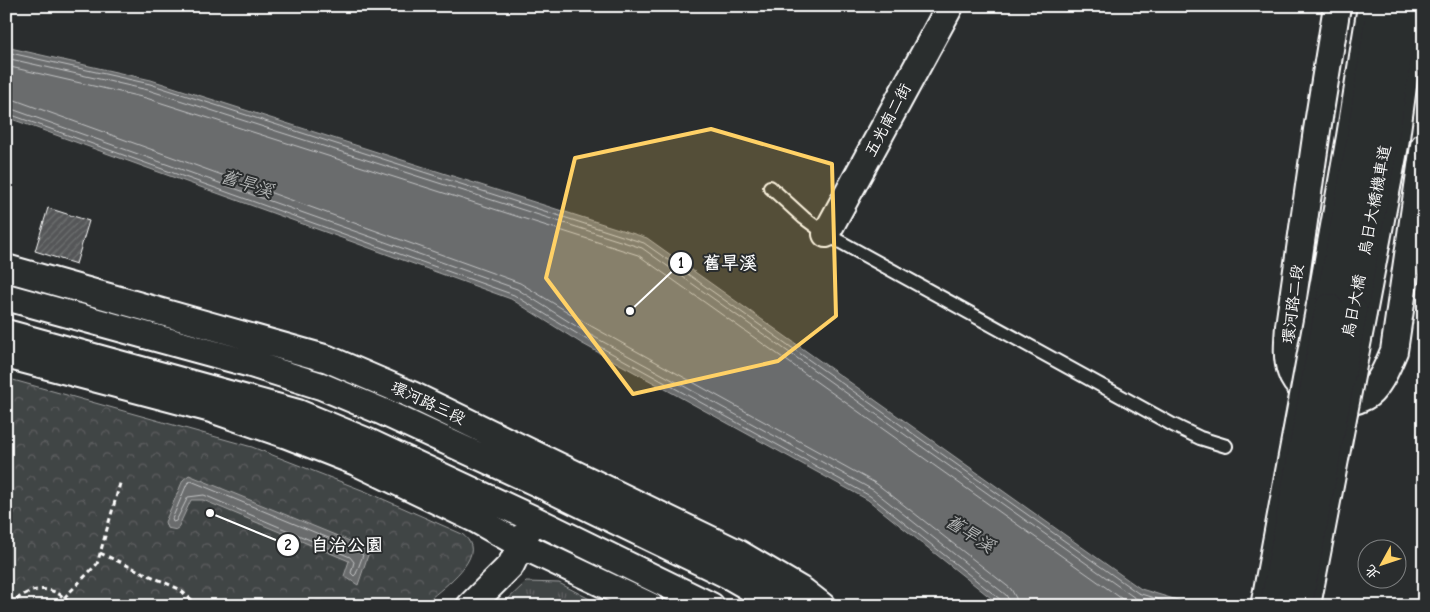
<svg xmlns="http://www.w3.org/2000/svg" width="1430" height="612" font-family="'Comic Neue','LXGW WenKai TC',sans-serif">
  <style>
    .grass { fill: url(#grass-tufts); stroke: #a0a2a2 }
    .park { fill: url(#park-crowns); stroke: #a0a2a2 }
    .water { fill: #6a6c6d; stroke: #a6a7a7 }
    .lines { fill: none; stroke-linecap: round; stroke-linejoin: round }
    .shore { stroke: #c3c4c5; stroke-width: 1 }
    .building { fill: url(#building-hatch); stroke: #fff }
    .service-casing { stroke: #fff; stroke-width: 16 }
    .minor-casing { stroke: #fff; stroke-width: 30 }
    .tertiary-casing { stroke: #fff; stroke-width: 31 }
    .path { stroke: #fff; stroke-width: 3; stroke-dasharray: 5 4; stroke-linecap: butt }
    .service { stroke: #2a2d2e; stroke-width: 12 }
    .minor { stroke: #2a2d2e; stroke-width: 26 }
    .tertiary { stroke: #2a2d2e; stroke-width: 28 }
    .service-bridge-casing { stroke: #fff; stroke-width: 16; stroke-linecap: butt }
    .tertiary-bridge-casing { stroke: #fff; stroke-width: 31; stroke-linecap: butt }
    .service-bridge { stroke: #2a2d2e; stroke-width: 12 }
    .tertiary-bridge { stroke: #2a2d2e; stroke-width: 28 }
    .marked { fill: #ffd166; fill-opacity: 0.2; stroke: #ffd166; stroke-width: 4; stroke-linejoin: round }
    .labels { text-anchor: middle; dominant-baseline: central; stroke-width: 4; stroke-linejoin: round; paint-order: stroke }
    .street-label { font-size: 16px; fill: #fff; stroke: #2a2d2e }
    .water-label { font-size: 18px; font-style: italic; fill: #b4b6b6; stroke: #2a2d2e }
    .leader { fill: none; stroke: #fff; stroke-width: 2 }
    .callout-dot { fill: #fff; stroke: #2a2d2e; stroke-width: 2 }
    .mark-label { font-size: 15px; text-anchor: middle; font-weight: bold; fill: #111 }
    .callout-label { font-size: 18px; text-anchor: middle; font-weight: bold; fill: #fff; stroke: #2a2d2e; stroke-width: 4; stroke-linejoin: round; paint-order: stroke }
  </style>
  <defs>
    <pattern id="grass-tufts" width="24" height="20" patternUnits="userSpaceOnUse" patternTransform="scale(1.25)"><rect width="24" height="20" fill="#414445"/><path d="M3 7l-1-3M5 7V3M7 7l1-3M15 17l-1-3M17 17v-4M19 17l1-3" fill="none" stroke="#5e6061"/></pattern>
    <pattern id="park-crowns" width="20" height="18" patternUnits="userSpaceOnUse" patternTransform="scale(1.25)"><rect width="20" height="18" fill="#414445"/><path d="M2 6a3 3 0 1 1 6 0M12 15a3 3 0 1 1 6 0" fill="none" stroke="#5e6061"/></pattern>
    <pattern id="building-hatch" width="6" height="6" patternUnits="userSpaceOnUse" patternTransform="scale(1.25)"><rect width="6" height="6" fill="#555758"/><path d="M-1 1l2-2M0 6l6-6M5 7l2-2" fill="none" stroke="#6e7071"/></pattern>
  </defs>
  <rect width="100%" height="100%" fill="#2a2d2e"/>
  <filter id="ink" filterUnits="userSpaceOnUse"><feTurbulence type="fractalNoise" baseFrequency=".02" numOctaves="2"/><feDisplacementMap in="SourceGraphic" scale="10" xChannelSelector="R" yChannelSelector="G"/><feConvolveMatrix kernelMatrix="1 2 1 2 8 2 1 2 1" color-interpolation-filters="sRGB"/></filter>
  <g filter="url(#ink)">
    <path class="grass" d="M526,582L559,583L603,606H501Z"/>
    <path class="park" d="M6,378L252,447L367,492L462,534C466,537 470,541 471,546C476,566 435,594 421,606H6Z"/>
    <path class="water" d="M6,47L151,80L647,238L1141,589L1197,606H1001L868,500L581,343L511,299L6,117Z
      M189,475L357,544L369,552L358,585L344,576L349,561L203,500H191L177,530L167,528L165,522L183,480Z"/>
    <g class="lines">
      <path class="shore" d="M6,52L150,84L644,243L1138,593L1179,606
        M6,58L148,90L642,248L1135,598L1157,606
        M6,66L146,98L638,255L1132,606
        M6,99L15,100L520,283L591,326L877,484L1011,589L1016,598L1017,606
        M6,107L517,289L587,333L873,490L1006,595L1009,600L1010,606
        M6,113L514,295L584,338L870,496L1001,600L1004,606
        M191,481L355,549L363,555L356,574L354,576L351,573L354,562L350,557L204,495L188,497L176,521L173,522L172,519L187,484Z"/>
    </g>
    <path class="building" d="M48,208L89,221L76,264L35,251Z"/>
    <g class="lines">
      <defs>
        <path id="service" d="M770,187L804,218L826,234L1173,425L1200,438L1226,446
          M1313,304L1343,136L1364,6
          M1370,314L1402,146L1421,6"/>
        <path id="minor" d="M1337,6L1317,130L1289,326C1288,341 1286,358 1291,372C1295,386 1314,401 1328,404C1338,406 1364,400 1371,392C1382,380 1388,365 1394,351L1424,146
          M826,234L950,6
          M6,268L328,359L412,395L736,552L804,592L822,606
          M6,297L251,364L321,386L381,411L548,488L728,575L782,606
          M6,333L298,413L366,441L533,519L711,606
          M6,355L211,409L287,435L356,462L475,519L521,545L650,606
          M470,606L511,565L528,530"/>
        <path id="tertiary" d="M1329,308L1361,138L1381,6
          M1353,311L1384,142L1405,6"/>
      </defs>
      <use href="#service" class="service-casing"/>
      <use href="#minor" class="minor-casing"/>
      <use href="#tertiary" class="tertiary-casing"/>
      <path class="path" d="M100,553L179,589L199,606
        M64,598L97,564L121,480
        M10,606C27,586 55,582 71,606"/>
      <use href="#service" class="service"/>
      <use href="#minor" class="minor"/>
      <use href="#tertiary" class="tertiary"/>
      <defs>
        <path id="service-bridge" d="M1257,606L1313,304
          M1314,606L1370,314"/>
        <path id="tertiary-bridge" d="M1274,606L1329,308
          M1298,606L1353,311"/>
      </defs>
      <use href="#service-bridge" class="service-bridge-casing"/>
      <use href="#tertiary-bridge" class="tertiary-bridge-casing"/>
      <use href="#service-bridge" class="service-bridge"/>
      <use href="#tertiary-bridge" class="tertiary-bridge"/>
    </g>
  </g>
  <path class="marked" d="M711,129L832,164L836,316L778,361L633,394L546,278L575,158Z"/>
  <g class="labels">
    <g class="street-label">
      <text transform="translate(888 120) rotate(-62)">五光南二街</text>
      <text transform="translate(1375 200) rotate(-79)">烏日大橋機車道</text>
      <text transform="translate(1293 304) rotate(-83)">環河路二段</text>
      <text transform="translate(1354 306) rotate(-79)">烏日大橋</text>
      <text transform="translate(428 403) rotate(25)">環河路三段</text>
    </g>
    <g class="water-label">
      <text transform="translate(247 184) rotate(18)">舊旱溪</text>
      <text transform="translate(970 534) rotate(33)">舊旱溪</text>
    </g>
  </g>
  <path class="leader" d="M630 311L681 263M210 513L288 545"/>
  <g class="callout-dot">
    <circle cx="630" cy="311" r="5"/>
    <circle cx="210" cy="513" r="5"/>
    <circle cx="681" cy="263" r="12"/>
    <circle cx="288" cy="545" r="12"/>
  </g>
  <g class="mark-label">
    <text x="681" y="268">1</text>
    <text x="288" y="550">2</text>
  </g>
  <g class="callout-label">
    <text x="730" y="269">舊旱溪</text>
    <text x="347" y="551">自治公園</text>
  </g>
  <rect width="1430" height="612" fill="none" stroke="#2a2d2e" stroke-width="25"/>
  <rect x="12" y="12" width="1405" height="587" fill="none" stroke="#fff" stroke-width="2" filter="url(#ink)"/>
  <g transform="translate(1382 564) rotate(230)"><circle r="24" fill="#2a2d2e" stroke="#7f8182"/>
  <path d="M0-4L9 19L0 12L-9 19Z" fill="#ffd166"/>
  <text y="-8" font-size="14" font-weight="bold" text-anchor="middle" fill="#ffffff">北</text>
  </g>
</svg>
